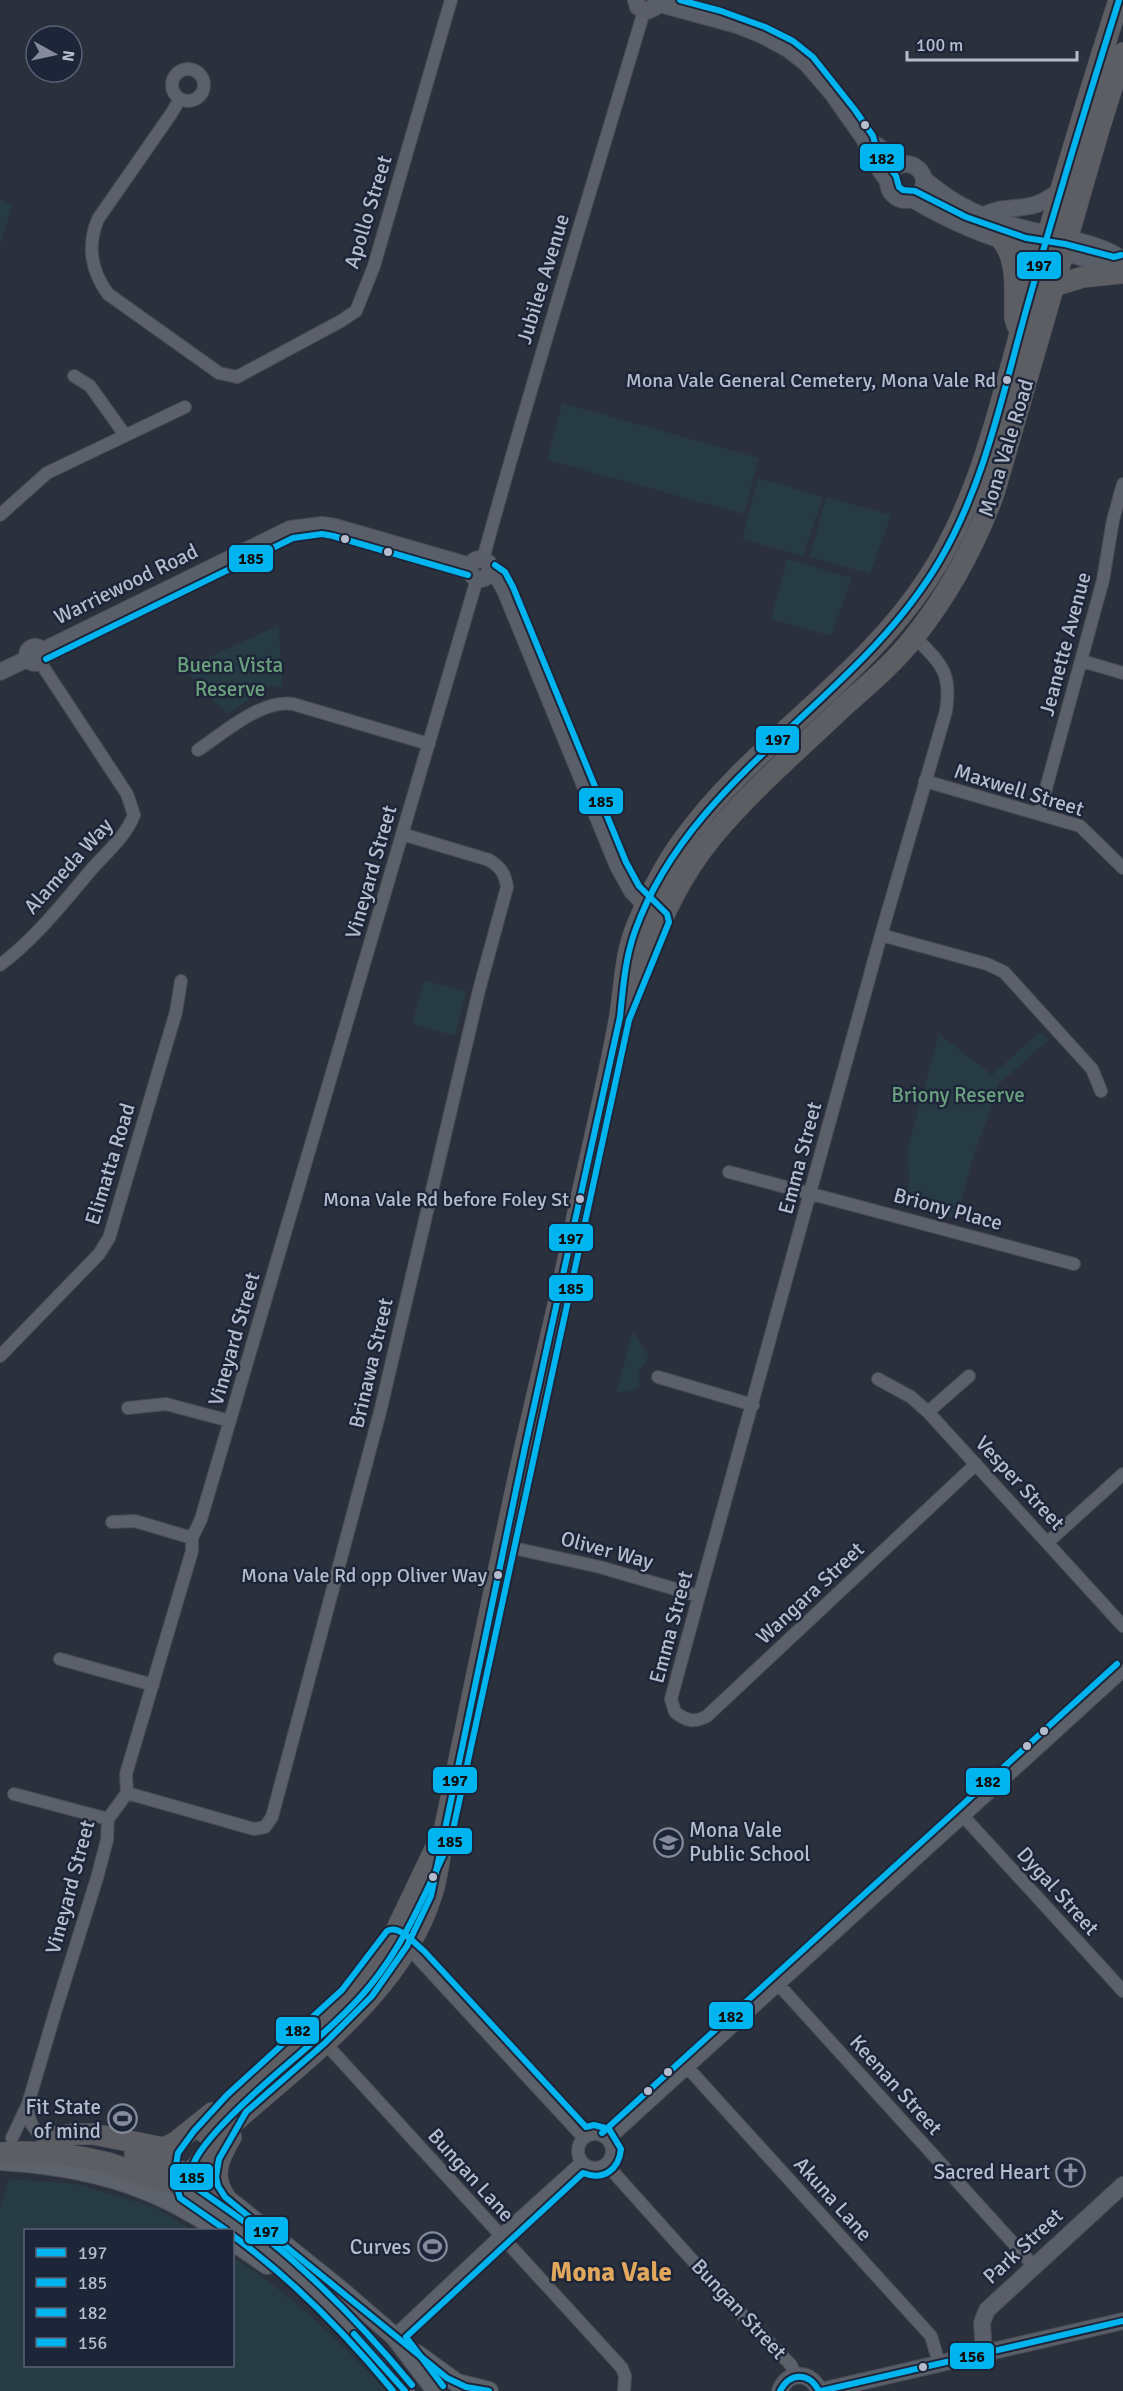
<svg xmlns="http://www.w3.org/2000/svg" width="1123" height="2391" font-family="Signika,sans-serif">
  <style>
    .green { fill: #273b44 }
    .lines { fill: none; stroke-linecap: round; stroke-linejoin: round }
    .street-casing { stroke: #484c55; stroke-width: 14 }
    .secondary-casing { stroke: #484c55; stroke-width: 18 }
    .primary-casing { stroke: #494d59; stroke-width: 20 }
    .highway-casing { stroke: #484c58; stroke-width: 22 }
    .street { stroke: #5c6069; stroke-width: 12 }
    .secondary { stroke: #5a5e68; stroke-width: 16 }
    .primary { stroke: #5e626b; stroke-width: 18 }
    .highway { stroke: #5c5e63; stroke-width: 21 }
    .bus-1-casing { stroke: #1d2539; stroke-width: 10 }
    .bus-2-casing { stroke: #1d2539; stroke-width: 10 }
    .bus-3-casing { stroke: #1d2539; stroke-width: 10 }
    .bus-4-casing { stroke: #1d2539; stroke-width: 10 }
    .bus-1 { stroke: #00b5ef; stroke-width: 6 }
    .bus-2 { stroke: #00b5ef; stroke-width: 6 }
    .bus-3 { stroke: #00b5ef; stroke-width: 6 }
    .bus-4 { stroke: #00b5ef; stroke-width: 6 }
    .bus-dot { fill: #b5bccd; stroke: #1d2539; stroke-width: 2 }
    .labels { text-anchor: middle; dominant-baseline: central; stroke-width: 5; stroke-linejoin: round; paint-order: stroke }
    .bus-label { font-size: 20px; fill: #b5bccd; stroke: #1d2539; text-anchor: end }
    .street-label { font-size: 21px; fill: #b5bccd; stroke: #1d2539 }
    .park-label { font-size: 21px; fill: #6aa07d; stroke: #1d2539 }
    .poi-label { font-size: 21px; fill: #b5bccd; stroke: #1d2539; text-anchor: end }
    .district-label { font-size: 27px; font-weight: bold; fill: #e0a75d; stroke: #1d2539 }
    .line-badge { stroke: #1d2539; stroke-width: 2 }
    .pale-badge-label { font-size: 16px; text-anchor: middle; font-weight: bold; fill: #111 }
  </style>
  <rect width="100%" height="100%" fill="#2b303d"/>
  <path class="green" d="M0,198L12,206L0,246Z
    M562,403L759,458L744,514L547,460Z
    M758,478L823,497L803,556L742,539Z
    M826,497L891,515L870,574L810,557Z
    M787,559L852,578L831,636L771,619Z
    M279,625L282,688L271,685L227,714L189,675L200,661Z
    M424,980L466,992L455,1036L412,1024Z
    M1040,1032L1048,1040L999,1084L971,1164L957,1219L909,1205L908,1147L939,1034L992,1075Z
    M633,1332L649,1357L639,1372L640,1387L633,1391L616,1392Z
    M9,2179L77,2184L157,2208L191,2230H26V2366H232L233,2257C290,2294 340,2340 386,2391H0V2208Z"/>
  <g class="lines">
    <defs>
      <path id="street" d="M172 85a16 16 0 1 1 32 0a16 16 0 1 1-32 0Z
        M180,99L171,114L98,219C87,245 91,271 108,294L219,373L237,377L341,321L356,311L374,266L451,0
        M74,376L90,386L125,435
        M0,515L47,473L185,407
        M483,559C533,376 590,194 644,11
        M915,637C941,664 952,672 946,711L881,935L699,1596L671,1699L675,1712C686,1721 695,1723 707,1716L976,1464
        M1082,661L1123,673
        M198,750C224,733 261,699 293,704L429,744
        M925,781L1080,826L1123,868
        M1039,814L1103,580L1113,520L1123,484
        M881,935L987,964L1004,972L1092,1069L1101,1091
        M0,965C35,939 63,903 91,870C106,853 126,836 134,815L127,794L40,662
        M729,1172L1074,1264
        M0,1356L99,1254L109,1238L176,1012L181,981
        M658,1377L753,1405
        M878,1379L911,1397L928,1412L1123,1626
        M128,1408L166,1404L230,1421
        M928,1412L969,1376
        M112,1522L135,1521L192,1538
        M1048,1542L1123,1474
        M504,1546L600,1567L699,1596
        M60,1659L153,1685
        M127,1793L254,1829L265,1827L272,1817L380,1412L479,990L507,887C505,874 501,867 489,860L402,834
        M14,1794L108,1819
        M964,1817L1123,1991
        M407,1946L584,2138
        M778,1984L1034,2266
        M325,2043L622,2368L625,2376L624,2391
        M687,2067L931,2336L939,2363
        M28,2105C27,2120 33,2129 44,2138
        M578 2151a17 17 0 1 1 34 0a17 17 0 1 1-34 0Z
        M12,2138L28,2104L56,2009L97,1878L107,1840L108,1819L127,1793L126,1774L192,1551V1538L201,1519L477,579
        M608,2140L1123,1671
        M606,2164L729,2301L791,2365L796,2376
        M394,2336L500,2236L582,2162"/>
      <path id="secondary" d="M636,0L638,7L647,11L654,8L656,0
        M656,3L737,25L762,35L788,49L807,64L832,93L865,140L869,155L888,181
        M865,140L878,146L901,164
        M888 182a18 18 0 1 1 36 0a18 18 0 1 1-36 0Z
        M924,179C957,207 981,217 1022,228C1047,235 1107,243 1123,261
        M912,199C946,219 984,237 1023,246C1038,250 1054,251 1069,254C1086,258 1106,267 1123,264
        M982,216C1002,206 1010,210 1030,206C1042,204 1051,197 1060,191
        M470 569a10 10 0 1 1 20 0a10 10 0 1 1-20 0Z
        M490,573L498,578L505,590L618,866L632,891L652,912
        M27 655a8 8 0 1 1 16 0a8 8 0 1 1-16 0Z
        M42,651L290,529L322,525L335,527L470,566
        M0,672L27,659
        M984,2353L982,2323L987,2310L1123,2185
        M780,2391C787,2370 812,2371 819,2391
        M821,2391L1123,2321"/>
      <path id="primary" d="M0,2161C82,2166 150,2183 218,2230
        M188,2174L225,2197L342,2291L394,2336L436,2391
        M183,2178L184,2186L188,2193L240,2229L295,2274L375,2355L405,2391
        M232,2241L267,2265
        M417,2354L457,2383L489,2391"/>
      <path id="highway" d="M1002,240C1019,261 1014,292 1015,318L1017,325
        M1054,286L1083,277L1123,273
        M628,998C654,940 670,888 712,837C752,789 799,749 844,706C869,684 895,662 915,636C949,593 975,545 994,493L1099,129L1123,53
        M205,2133L239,2096L341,2004L364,1978L393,1937L434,1851
        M47,2138L75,2134H93L164,2148L176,2142L212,2113
        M0,2153C36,2150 73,2154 108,2163C126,2168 157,2184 174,2181C196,2178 215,2139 231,2125C304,2059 402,1992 432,1894C438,1875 440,1855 443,1836C471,1705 497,1573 526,1443C543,1367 562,1293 577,1217C591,1152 607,1087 619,1021C625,987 624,955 638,923C650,895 663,868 681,843C751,744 860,682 927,580C981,499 1001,400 1027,308C1056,205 1086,102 1119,0
        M135,2154L188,2174
        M225,2197C210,2176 219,2157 231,2137"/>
    </defs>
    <use href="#street" class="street-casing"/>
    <use href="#secondary" class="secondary-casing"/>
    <use href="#primary" class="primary-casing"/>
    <use href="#highway" class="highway-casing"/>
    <use href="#street" class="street"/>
    <use href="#secondary" class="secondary"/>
    <use href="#primary" class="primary"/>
    <use href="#highway" class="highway"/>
    <defs>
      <path id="bus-1" d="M354,2334L405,2391
        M489,2391L466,2387L447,2378L225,2197L218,2186L216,2177L219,2159L246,2112L325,2043L372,1996L407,1946L431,1896L525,1447L620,1017C623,988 625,959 635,931C691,774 858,701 940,560C985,483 1003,392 1027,307C1056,204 1087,102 1119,0
        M780,2391C790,2372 809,2372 819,2391"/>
      <path id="bus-2" d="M46,659L293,538L322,534L333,536L468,575
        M412,2385C378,2344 341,2304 301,2268C268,2237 231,2212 195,2187C191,2180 190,2172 193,2165C202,2139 261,2087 283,2068C313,2042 344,2017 369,1987C405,1944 427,1889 451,1839L629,1020L669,922L667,914L639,886L626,862L513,587L505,572L495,565"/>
      <path id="bus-3" d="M680,0L721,11L765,27L793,41L813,57L855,110L873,136L877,151L896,176L899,187L903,190L915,191L966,217L1026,238L1065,244L1114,257L1121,255
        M602,2133L1117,1664
        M226,2230L180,2198L174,2177L178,2153L194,2131L227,2095L342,1990L387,1931C399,1924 414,1943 424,1951L586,2127L594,2125L609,2129L621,2149C619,2170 603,2181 583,2173L406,2337L443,2386
        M232,2235C292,2279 346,2334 393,2391"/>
      <path id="bus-4" d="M821,2391L1123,2321"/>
    </defs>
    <use href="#bus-1" class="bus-1-casing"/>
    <use href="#bus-2" class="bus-2-casing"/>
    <use href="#bus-3" class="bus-3-casing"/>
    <use href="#bus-4" class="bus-4-casing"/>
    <use href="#bus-1" class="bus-1"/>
    <use href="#bus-2" class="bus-2"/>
    <use href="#bus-3" class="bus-3"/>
    <use href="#bus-4" class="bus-4"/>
  </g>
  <defs>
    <symbol id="school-ring" viewBox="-11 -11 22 22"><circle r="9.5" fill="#1d2539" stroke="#858b9b" stroke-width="1.5"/><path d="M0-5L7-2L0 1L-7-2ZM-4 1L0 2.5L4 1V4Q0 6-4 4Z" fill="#858b9b"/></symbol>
    <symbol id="stadium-ring" viewBox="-11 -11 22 22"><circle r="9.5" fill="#1d2539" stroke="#858b9b" stroke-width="1.5"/><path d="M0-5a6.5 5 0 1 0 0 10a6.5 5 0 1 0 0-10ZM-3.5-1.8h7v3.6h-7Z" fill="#858b9b"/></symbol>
    <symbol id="church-ring" viewBox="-11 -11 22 22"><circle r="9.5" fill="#1d2539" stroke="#858b9b" stroke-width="1.5"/><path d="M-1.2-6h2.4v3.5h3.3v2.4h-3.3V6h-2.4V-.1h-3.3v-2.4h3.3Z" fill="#858b9b"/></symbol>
  </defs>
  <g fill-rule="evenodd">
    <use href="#school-ring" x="652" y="1826" width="33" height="33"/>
    <use href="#stadium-ring" x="106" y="2102" width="33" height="33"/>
    <use href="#church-ring" x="1054" y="2156" width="33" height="33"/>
    <use href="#stadium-ring" x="416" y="2230" width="33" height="33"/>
  </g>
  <g class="bus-dot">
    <circle cx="865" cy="125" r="5"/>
    <circle cx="1007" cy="380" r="5"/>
    <circle cx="345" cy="539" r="5"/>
    <circle cx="388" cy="552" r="5"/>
    <circle cx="580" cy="1199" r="5"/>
    <circle cx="498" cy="1575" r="5"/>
    <circle cx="1044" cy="1731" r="5"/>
    <circle cx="1027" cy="1746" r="5"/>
    <circle cx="433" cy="1877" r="5"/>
    <circle cx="668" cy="2072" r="5"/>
    <circle cx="648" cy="2091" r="5"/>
    <circle cx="923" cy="2367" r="5"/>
  </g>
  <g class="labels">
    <g class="bus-label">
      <text x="996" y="380">Mona Vale General Cemetery, Mona Vale Rd</text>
      <text x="569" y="1199">Mona Vale Rd before Foley St</text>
      <text x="487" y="1575">Mona Vale Rd opp Oliver Way</text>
    </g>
    <g class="street-label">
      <text transform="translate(368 212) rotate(-73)">Apollo Street</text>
      <text transform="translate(543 279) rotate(-73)">Jubilee Avenue</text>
      <text transform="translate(1006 448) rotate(-73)">Mona Vale Road</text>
      <text transform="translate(126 584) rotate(-26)">Warriewood Road</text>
      <text transform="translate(1065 644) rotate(-75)">Jeanette Avenue</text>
      <text transform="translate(1019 790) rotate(17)">Maxwell Street</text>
      <text transform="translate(68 866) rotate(-48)">Alameda Way</text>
      <text transform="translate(371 872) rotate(-74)">Vineyard Street</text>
      <text transform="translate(800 1158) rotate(-75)">Emma Street</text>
      <text transform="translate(110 1164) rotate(-73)">Elimatta Road</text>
      <text transform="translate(948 1209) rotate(15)">Briony Place</text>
      <text transform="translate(234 1339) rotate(-74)">Vineyard Street</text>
      <text transform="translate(371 1363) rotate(-77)">Brinawa Street</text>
      <text transform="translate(1020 1483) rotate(47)">Vesper Street</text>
      <text transform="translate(607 1550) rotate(15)">Oliver Way</text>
      <text transform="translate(810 1593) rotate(-43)">Wangara Street</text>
      <text transform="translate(671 1627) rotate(-75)">Emma Street</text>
      <text transform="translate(70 1887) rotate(-75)">Vineyard Street</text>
      <text transform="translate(1058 1891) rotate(48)">Dygal Street</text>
      <text transform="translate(896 2085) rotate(48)">Keenan Street</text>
      <text transform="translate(471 2175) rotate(48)">Bungan Lane</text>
      <text transform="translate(833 2199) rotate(48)">Akuna Lane</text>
      <text transform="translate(1023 2246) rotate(-43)">Park Street</text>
      <text transform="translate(739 2309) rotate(47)">Bungan Street</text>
    </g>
    <g class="park-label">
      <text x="230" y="665">Buena Vista<tspan x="230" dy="24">Reserve</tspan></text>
      <text x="958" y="1095">Briony Reserve</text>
    </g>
    <g class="poi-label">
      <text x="689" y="1830" text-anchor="start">Mona Vale<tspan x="689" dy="24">Public School</tspan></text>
      <text x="101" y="2107">Fit State<tspan x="101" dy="24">of mind</tspan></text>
      <text x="1050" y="2172">Sacred Heart</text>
      <text x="411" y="2247">Curves</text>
    </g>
    <g class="district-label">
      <text x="611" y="2272">Mona Vale</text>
    </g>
  </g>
  <g class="line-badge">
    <rect x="859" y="143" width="46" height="29" rx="6" fill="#00b5ef"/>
    <rect x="1016" y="251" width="46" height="29" rx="6" fill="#00b5ef"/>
    <rect x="228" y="544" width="46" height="29" rx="6" fill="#00b5ef"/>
    <rect x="755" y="725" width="45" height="29" rx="6" fill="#00b5ef"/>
    <rect x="578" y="787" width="46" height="28" rx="6" fill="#00b5ef"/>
    <rect x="548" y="1223" width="46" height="29" rx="6" fill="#00b5ef"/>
    <rect x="548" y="1274" width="46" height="28" rx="6" fill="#00b5ef"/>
    <rect x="432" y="1766" width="46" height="28" rx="6" fill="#00b5ef"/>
    <rect x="965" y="1767" width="46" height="29" rx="6" fill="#00b5ef"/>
    <rect x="427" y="1827" width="46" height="28" rx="6" fill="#00b5ef"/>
    <rect x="708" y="2001" width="46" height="29" rx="6" fill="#00b5ef"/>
    <rect x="275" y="2016" width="45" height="29" rx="6" fill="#00b5ef"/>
    <rect x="169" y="2163" width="45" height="28" rx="6" fill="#00b5ef"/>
    <rect x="244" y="2216" width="45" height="29" rx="6" fill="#00b5ef"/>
    <rect x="949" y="2342" width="46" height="28" rx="6" fill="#00b5ef"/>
  </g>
  <g class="pale-badge-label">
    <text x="882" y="164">182</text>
    <text x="1039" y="271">197</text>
    <text x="251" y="564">185</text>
    <text x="778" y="745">197</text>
    <text x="601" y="807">185</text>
    <text x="571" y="1244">197</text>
    <text x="571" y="1294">185</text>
    <text x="455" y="1786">197</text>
    <text x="988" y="1787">182</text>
    <text x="450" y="1847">185</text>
    <text x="731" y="2022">182</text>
    <text x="298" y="2036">182</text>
    <text x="192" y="2183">185</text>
    <text x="266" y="2237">197</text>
    <text x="972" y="2362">156</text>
  </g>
  <rect x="24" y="2229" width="210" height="138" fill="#1d2539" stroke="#5a6174" stroke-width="1.5"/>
  <rect x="36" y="2248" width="30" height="9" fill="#00b5ef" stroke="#5a6174" stroke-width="1.5"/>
  <text x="78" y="2259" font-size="18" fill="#b5bccd">197</text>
  <rect x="36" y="2278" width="30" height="9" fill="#00b5ef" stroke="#5a6174" stroke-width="1.5"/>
  <text x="78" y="2289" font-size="18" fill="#b5bccd">185</text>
  <rect x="36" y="2308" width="30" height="9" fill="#00b5ef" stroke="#5a6174" stroke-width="1.5"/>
  <text x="78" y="2319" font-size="18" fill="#b5bccd">182</text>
  <rect x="36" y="2338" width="30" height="9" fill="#00b5ef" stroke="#5a6174" stroke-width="1.5"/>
  <text x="78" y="2349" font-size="18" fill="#b5bccd">156</text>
  <g transform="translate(54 54) rotate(98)"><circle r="28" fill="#1d2539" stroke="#5a6174" stroke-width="1.5"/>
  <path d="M0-4.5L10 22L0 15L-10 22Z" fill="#858b9b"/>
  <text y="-9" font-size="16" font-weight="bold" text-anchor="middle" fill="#b5bccd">N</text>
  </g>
  <path d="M907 51v9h170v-9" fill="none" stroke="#b5bccd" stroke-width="3"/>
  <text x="916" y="51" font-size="18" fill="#b5bccd" stroke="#1d2539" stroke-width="4.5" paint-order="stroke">100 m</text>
</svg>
